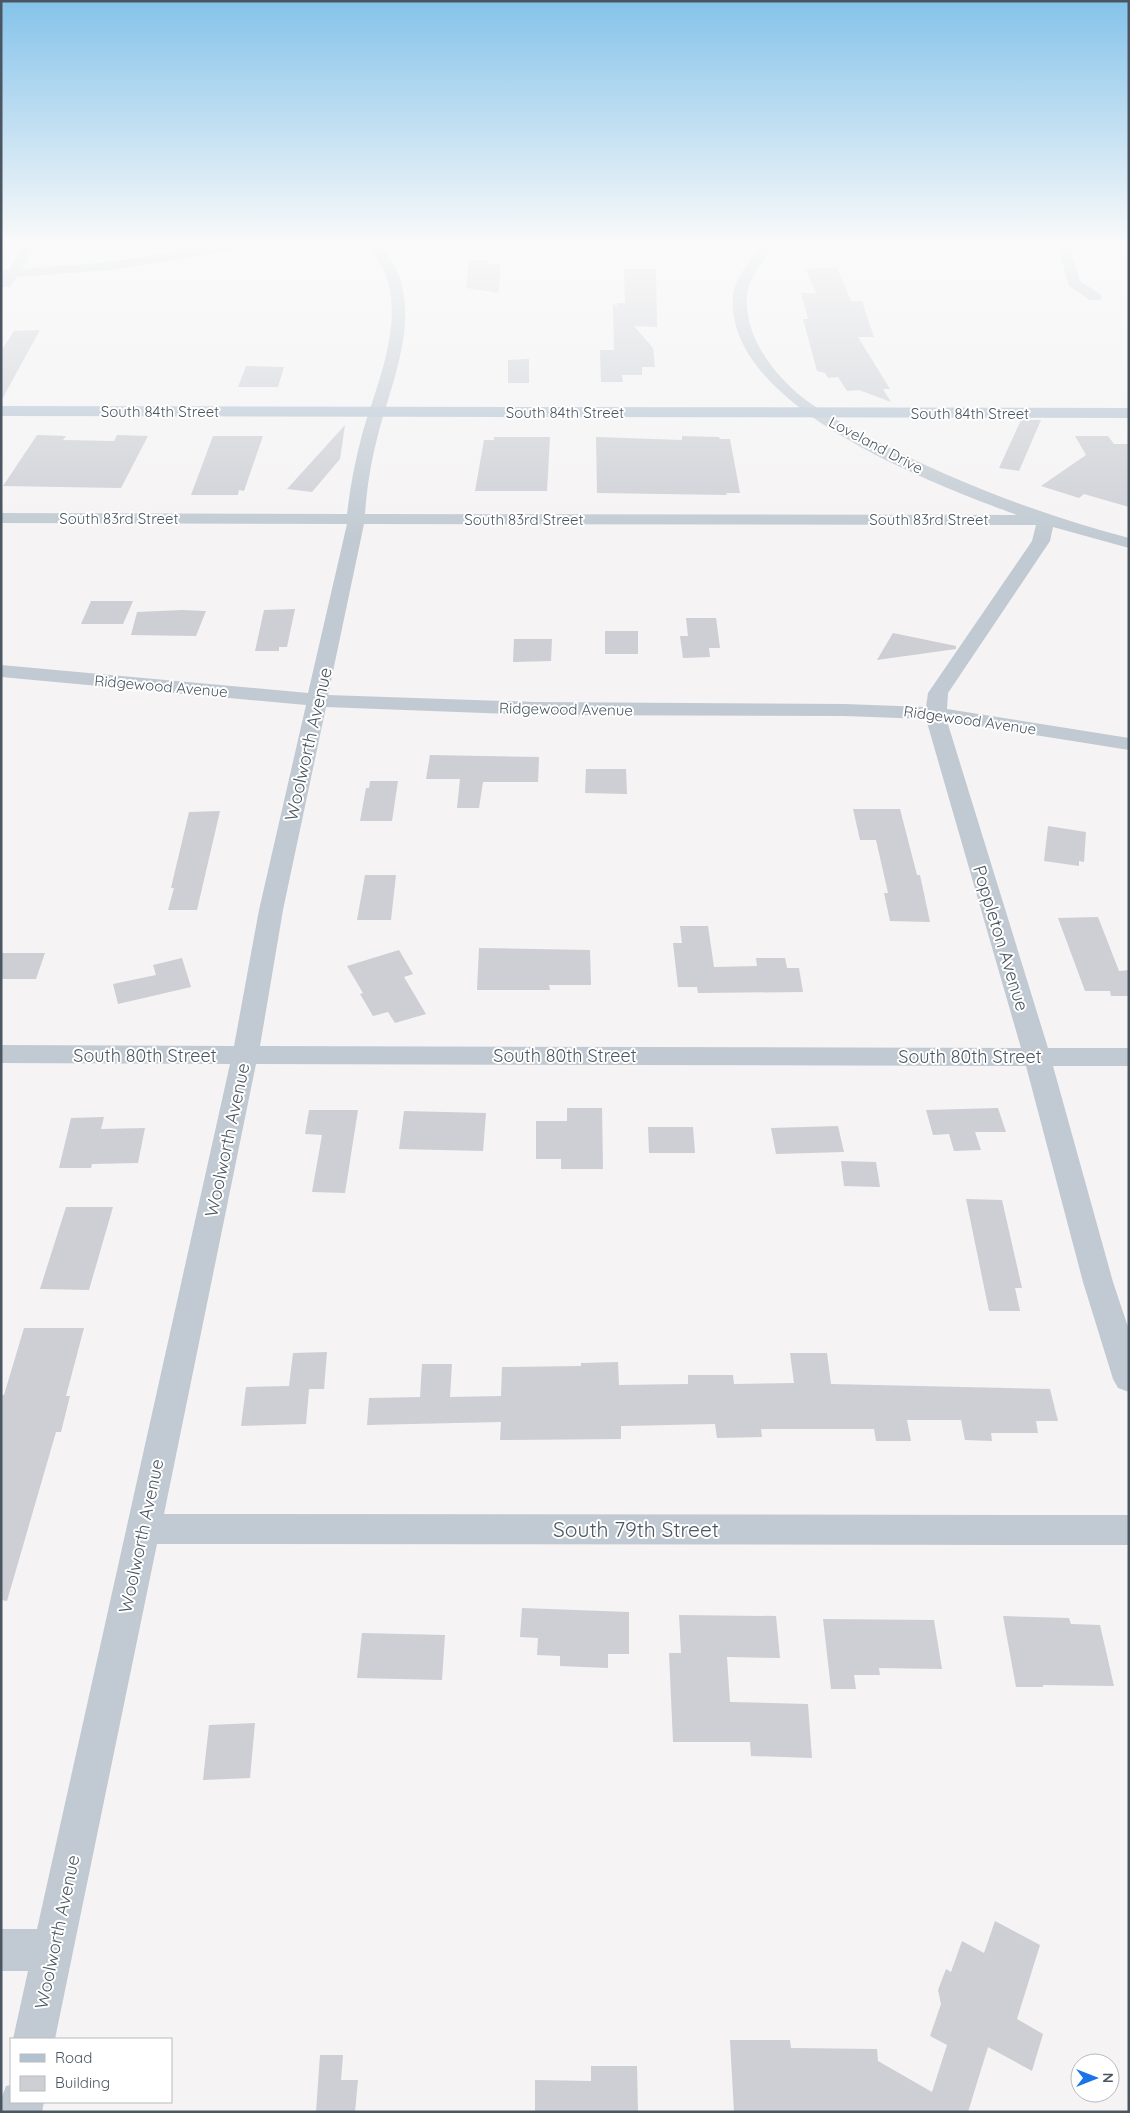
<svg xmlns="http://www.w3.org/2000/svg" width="1130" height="2113" font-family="Quicksand,sans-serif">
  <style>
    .building { fill: #cdcfd5 }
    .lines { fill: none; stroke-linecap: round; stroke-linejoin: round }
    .minor { fill: #c1cad2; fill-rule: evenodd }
    .major { fill: #b3c2d1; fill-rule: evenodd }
    .labels { text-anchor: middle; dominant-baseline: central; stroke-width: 4; stroke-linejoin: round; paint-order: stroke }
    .far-street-label { font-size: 15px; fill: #4a5661; stroke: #fff }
    .street-label { font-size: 18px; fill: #4a5661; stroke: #fff }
    .near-street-label { font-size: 21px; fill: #4a5661; stroke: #fff }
  </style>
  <rect width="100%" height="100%" fill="#f5f3f3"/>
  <path class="building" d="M469,260H488V264H500L499,293L466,288Z
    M837,268L851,301H862L874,337H858L890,389H883L891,402L859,390L847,391L838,377L828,378L825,373L817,371L803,319H808L801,293H816L806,269Z
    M624,269H656L657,327L634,326L653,348L655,367H642V375H622L623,382H601L600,350H614L613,303L617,307V303H625Z
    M40,330L1,401V351L14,331Z
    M529,359V383H508V360Z
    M246,366L284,367L278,387H238Z
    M1021,420H1041L1019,471L999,468Z
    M345,425L340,459L312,492L287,489Z
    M37,435L66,436L63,440L114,441L117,435L148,436L121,488L3,486Z
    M213,436H263L244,491L239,490L238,495H191Z
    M682,436L719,437L720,439H730L740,493H726L727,495L597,493L596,437L682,440Z
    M1075,436H1108L1114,444H1129V507L1084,494L1079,498L1041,486L1086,455Z
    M494,437H550L547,491H475L484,440H494Z
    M91,601H133L123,624H81Z
    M295,609L287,647H279V651H255L264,610Z
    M182,610L206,611L196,636L131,635L137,612Z
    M686,618H716L720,648H709L710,657L683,658L680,636H688Z
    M605,631H638V654H605Z
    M893,633L956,646V649L877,660Z
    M514,639H552L551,661L513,662Z
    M430,755L539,757L538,782H483L479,808H457L460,779H426Z
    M586,769H626L627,794L585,793Z
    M370,781H398L392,821H360L366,788H369Z
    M853,809H900L917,875H920L930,922L890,921L884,893H888L876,840H860Z
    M220,811L197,910H168L174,888H171L189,812Z
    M1048,826L1086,832L1084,862L1079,861V866L1044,861Z
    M365,875H396L391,920H357Z
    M1098,917L1119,971L1129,970V996H1111L1110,991H1085L1058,918Z
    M680,926H708L714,967L757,966L756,958H785L787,968H799L803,992L698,993L697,987H678L673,943H682Z
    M479,948L590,950L591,985H549L550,990H477Z
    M399,950L413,974L404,977L426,1014L395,1023L388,1012L373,1016L360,994L363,993L347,966Z
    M1,953H45L36,979H1Z
    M182,958L191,987L118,1004L113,984L156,975L153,965Z
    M567,1108H602L603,1169H561V1159H536V1121H567Z
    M998,1108L1006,1132H975L981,1150L954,1151L949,1134L933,1135L926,1110Z
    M309,1110H358L345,1193L312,1192L322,1135L305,1134Z
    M404,1111L486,1113L483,1151L399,1149Z
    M104,1117L101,1129L145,1128L138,1163L92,1164L91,1168H59L71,1118Z
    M838,1126L844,1152L776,1154L771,1128Z
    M648,1127H693L695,1153H649Z
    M841,1161L876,1162L880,1187L844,1186Z
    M966,1199L1002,1200L1022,1288H1015L1020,1311H989Z
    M66,1207H113L89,1290L40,1289Z
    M24,1328H84L66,1396H70L61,1432H56L7,1601L1,1600V1395H4Z
    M327,1352L324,1389H309L306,1424L241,1426L246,1387L289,1386L293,1353Z
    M790,1353H827L831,1384L1050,1389L1058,1421H1036L1038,1433H991L992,1441L965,1440L961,1420H907L911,1441H876L874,1429H761L762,1437L717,1438L715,1424L621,1426V1439L500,1440L501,1422L367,1425L369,1398L420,1397L422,1364H452L450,1397L501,1396L502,1367L581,1366V1363L618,1362L619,1385L688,1384V1375H733L734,1384L794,1383Z
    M522,1608L629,1612V1654H608V1668L560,1666V1656L537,1655L538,1638L520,1637Z
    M679,1615L776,1616L780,1658L727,1657L730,1702L808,1704L812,1758L751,1756L750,1742H673L669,1653H681Z
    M1003,1616L1069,1618L1071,1624L1100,1625L1114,1686L1043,1685V1687H1016Z
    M823,1619L934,1620L942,1669L879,1668L880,1675H854L856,1689H831Z
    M362,1633L445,1635L442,1680L357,1678Z
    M255,1723L250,1778L203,1780L209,1725Z
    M995,1921L1040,1945L1017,2019L1043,2034L1032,2071L988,2047L968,2112H734L730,2040H790L791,2048L877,2049L878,2061L932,2092L947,2045L930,2036L941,2004L938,1990L946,1969L951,1972L962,1941L984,1953Z
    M320,2055H343L341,2080H358L355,2112H316Z
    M591,2066H637L638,2112H535V2080L591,2081Z"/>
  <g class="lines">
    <path class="minor" d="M23,245H35L22,269L111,262L216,245H246L240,249L111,270L17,277L10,287H1V270H9Z
      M369,245H381C390,258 399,271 402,286C414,334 390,388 378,435C371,461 367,487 365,514L1017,515C934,484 723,406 733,295C735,276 752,262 759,245H771C765,263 748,276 747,295C744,334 770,369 797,393C821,413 850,427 878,442C958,483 1042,515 1129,538V548L1053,527L1050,541L948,693L947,709L1129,738V750L947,721L1048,1048H1129V1066H1053L1113,1282L1129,1330V1392L1118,1388L1113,1379L1083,1282L1026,1066L256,1064L164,1514L1129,1515V1545L157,1544L55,2039H13L28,1971H1V1929H37L230,1064L1,1063V1045L234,1046L259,910L306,705L1,677V665L308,693L347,524L1,523V513L347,514C350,487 355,461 362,435C375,389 400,335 389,286C386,271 377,258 369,245ZM364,524L1036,525L1032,541L928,693L926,707L844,704L534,702L328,695ZM326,707L534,715L844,716L926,719L1021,1048L260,1046L283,910Z
      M1057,245H1069L1080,281L1100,294L1102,297L1100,300H1090L1069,286Z
      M11,2085V2102H44L42,2112H1V2099L6,2086Z"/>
    <path class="major" d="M1,406L1129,408V418L1,416Z"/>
  </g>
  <linearGradient id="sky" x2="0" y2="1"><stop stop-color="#85c3ea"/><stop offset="0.45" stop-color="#fafafa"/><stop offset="1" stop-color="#fafafa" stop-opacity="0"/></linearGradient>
  <rect width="1130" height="541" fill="url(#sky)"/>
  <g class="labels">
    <g class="far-street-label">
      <text x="160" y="411">South 84th Street</text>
      <text x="565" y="412">South 84th Street</text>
      <text x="970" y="413">South 84th Street</text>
      <text transform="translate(876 445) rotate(28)">Loveland Drive</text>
      <text x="119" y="518">South 83rd Street</text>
      <text x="524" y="519">South 83rd Street</text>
      <text x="929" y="519">South 83rd Street</text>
      <text transform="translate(161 686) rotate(5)">Ridgewood Avenue</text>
      <text transform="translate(566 709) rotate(1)">Ridgewood Avenue</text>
      <text transform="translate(970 720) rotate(8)">Ridgewood Avenue</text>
    </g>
    <g class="street-label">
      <text transform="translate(308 744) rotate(-77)">Woolworth Avenue</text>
      <text transform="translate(1001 938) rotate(73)">Poppleton Avenue</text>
      <text x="145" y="1055">South 80th Street</text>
      <text x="565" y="1055">South 80th Street</text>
      <text x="970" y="1056">South 80th Street</text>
      <text transform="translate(227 1140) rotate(-78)">Woolworth Avenue</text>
      <text transform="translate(141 1536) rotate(-78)">Woolworth Avenue</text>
      <text transform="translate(57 1932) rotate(-78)">Woolworth Avenue</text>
    </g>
    <g class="near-street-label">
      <text x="636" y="1529">South 79th Street</text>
    </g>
  </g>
  <rect width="1130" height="2113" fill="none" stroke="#4a5661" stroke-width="5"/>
  <rect x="10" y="2038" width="162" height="65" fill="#ffffff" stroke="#b7bbc0"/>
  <rect x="20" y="2054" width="25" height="8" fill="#b3c2d1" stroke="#b7bbc0"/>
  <text x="55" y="2063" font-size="15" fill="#4a5661">Road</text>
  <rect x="20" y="2076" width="25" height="15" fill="#cdcfd5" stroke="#b7bbc0"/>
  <text x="55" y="2088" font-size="15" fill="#4a5661">Building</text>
  <g transform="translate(1095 2078) rotate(90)"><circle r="24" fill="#ffffff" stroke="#b7bbc0"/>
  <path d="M0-4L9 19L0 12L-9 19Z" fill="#1a73e8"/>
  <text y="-8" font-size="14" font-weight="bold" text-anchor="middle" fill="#4a5661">N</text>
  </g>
</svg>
